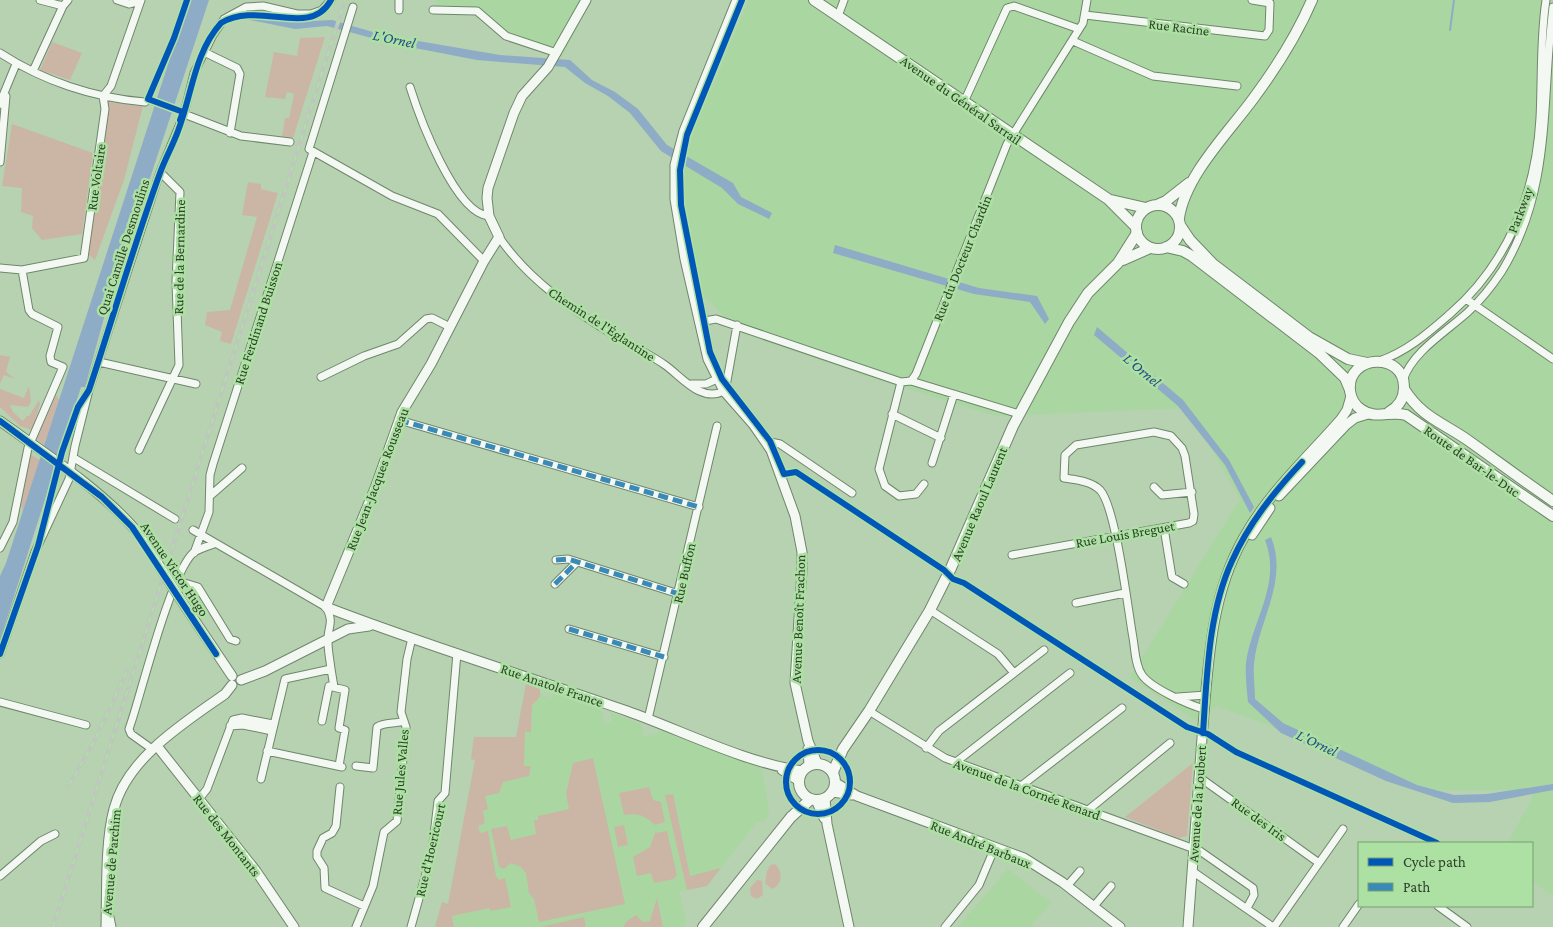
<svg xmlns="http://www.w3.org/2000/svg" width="1553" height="927" font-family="'Crimson Pro',serif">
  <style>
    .built { fill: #aad6a2 }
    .green { fill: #cbb6a6 }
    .water { fill: #8eacc5 }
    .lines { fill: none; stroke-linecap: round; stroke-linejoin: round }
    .stream { stroke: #8eacc5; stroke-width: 2 }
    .minor-casing { stroke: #70866c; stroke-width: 9 }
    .tertiary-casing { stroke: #70866c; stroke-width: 11 }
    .secondary-casing { stroke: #70866c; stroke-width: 12 }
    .primary-casing { stroke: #70866c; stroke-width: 12 }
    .minor { stroke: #f4f8f3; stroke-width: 7 }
    .tertiary { stroke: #f4f8f3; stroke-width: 9 }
    .secondary { stroke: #f4f8f3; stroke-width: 10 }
    .primary { stroke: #f4f8f3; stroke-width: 10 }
    .rail-casing { stroke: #bec6bd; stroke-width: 4 }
    .rail { stroke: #ade0a3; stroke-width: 2; stroke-dasharray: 5.5; stroke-linecap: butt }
    .tertiary-bridge-casing { stroke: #70866c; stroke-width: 11; stroke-linecap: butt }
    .tertiary-bridge { stroke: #f4f8f3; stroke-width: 9 }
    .quiet { stroke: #398ab7; stroke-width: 5; stroke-dasharray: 10 5; stroke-linecap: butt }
    .cycleway-casing { stroke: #ade0a3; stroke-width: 9 }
    .cycleway { stroke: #0057b8; stroke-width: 6 }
    .labels { text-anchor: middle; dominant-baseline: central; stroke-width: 5; stroke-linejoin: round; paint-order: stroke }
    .street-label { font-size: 14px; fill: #2b4027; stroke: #ade0a3 }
    .water-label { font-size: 15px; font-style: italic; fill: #274b8a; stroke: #ade0a3 }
  </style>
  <rect width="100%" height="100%" fill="#b6d2b1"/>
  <path class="built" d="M436,0H592L562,57L505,36L475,13L434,12Z
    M749,0H1553V896L1532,881V843H1508L1536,790H1418L1261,722L1217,706L1196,721L1130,677L1240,499L1213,451L1184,408L996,416L869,377L741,333L700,292L682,190L684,172L694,130Z
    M526,684L540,689V694L551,698L554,694L602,711L605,724L612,722L610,712L641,724L644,737L657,734L660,730L762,768L769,812L765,821L756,823L707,886L679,892L686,923L684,927H434L442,902L448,904L475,760L471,759L474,737H516Z
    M1008,869L1051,903L1031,925L1034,927H958Z"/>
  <path class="green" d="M325,37L293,138L282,137L285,118H289L294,94L287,92L285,99L265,97L274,52L297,56L300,38Z
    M52,42L82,53L70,80L40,70Z
    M108,102L143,106L124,180L95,260L88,254Z
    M12,124L93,153L82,234L42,240L32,228L33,216L21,212L22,188L2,186Z
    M248,182L261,184V189L278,193L231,344L220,341L222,332L205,325L207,312L230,310L257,217L242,215Z
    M0,355L10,357L6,372L15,379L4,375L0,384Z
    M29,386L31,401L28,407L10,405L13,412L23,421L27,416H29L39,400L40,404L32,430L20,426L0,407V389L24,398Z
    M56,395L59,400L45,446L36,439Z
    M30,454L40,460L23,512L21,505Z
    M526,684L540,689V697L532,705L531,732H525L524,766H531L529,776L503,782L499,793L485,796L488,809L483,811L485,823L478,826L480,833L488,831L496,876L499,880L505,878L511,907L490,911V908L452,916L454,927H435L442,902L448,904L475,760L471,759L474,737H516Z
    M593,758L625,904L539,922L534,899L529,893L526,873L521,867L511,863L504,869L499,867L491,829L507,826L511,840L536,834L534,820H538V816L569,809L566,794L573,763Z
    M1193,763L1187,836L1178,838L1125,817Z
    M649,787L653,800L661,802L665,822L655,825C645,815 637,813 624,815L619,793Z
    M673,794L690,876L721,868L707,886L687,890L665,795Z
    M624,825L628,845L618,847L614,827Z
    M667,831L677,875L674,879L654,883L651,873L637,876L633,857L650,847L655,833Z
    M775,864C783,871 783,885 772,889L765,883L767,871L770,865Z
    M757,880L762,881L763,895L757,899L751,896L750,888Z
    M657,898L663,927H623L627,921L636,915L643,922L650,921Z
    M584,917L586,927H540Z"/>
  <path class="water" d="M189,0H209L105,314L85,387H81L0,640V576L6,563Z
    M247,14L297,22L332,20L383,35L500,55L570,60L592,80L615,92L638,109L667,145L733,183L741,197L772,213L769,219L738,204L722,188L661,151L630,113L608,96L585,83L565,67L477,60L394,44L327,26L295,29L240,18Z
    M835,245L979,288L1037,296L1049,319L1045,324L1030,302L974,294L833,253Z
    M1097,327L1183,400L1229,460L1254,507L1250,513L1225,465L1178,406L1094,335Z
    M1271,537C1289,581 1258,621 1254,664C1253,675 1255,688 1255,699L1283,723L1417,785L1454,795L1487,794L1553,784V790L1490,802L1453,803L1386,781L1281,733L1248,702C1247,690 1245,676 1246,663C1252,620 1282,584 1265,540Z"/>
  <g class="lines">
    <path class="stream" d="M1450,30L1454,0"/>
    <defs>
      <path id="minor" d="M40,0L63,6L68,0
        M117,0L129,4L140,1
        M399,0V10
        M353,7L309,149L392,196L438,214L484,261
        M433,10L477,11L506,36L557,53
        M1085,15L1265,36L1269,30L1270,3L1252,0
        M838,16L844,0
        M1073,41L1153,76L1237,86
        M204,52L237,68L240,74L230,133
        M0,53C43,81 94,98 145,102
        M33,71L63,6
        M410,87C419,116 455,214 489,216
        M2,98L16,64
        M964,102L1007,8L1014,6L1079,29
        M0,104L6,96L0,162
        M184,114L241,136L290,142
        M499,237C529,281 574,311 619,338C634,347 651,355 665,365C682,377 701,403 724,391
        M0,268L22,270L84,258L105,109L103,96L111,86L141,0
        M1466,299L1553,359
        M699,322L716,319L901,382L911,381
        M1379,361C1407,352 1429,332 1451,313C1508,263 1536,193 1540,118C1542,79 1540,39 1546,0
        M99,362L196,384
        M321,377L364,356L398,344L426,319L432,318L450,327
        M1403,380C1413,351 1446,332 1468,312C1481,300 1492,286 1502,271C1553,187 1541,102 1553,7
        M911,381L916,374L1007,144L1083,23L1087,0
        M911,381L1019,414
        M901,382L879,469L885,486L899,496L916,494L924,484
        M691,384H706L717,379
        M725,392L737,325
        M892,414L941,438
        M399,420L699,507
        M766,441L780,444L852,493
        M139,450L179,365L176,282L180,192L160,172
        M74,458L175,519
        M932,463L954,394
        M1154,487L1162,495L1192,492
        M211,495L242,468
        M1164,528L1172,577L1184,584
        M193,530L326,607C335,624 327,626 328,642C328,651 330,660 331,669L285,679L261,779
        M0,548L13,522L28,448L63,367L51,362L50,356L58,327L32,314L29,310L22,270
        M194,553L209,512L210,475L213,464L313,152
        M1012,555L1189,523L1193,521L1194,514L1185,456L1182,448L1171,436L1154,432L1076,445L1065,455L1064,478C1076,480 1091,481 1100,490C1116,507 1128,610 1133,638C1135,649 1135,665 1142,675C1151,688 1189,705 1204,709
        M556,560L568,559L679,594
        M178,581L198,587L230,639L236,641
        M555,584L577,562
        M1076,603L1125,593
        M930,610L998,654L1014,673
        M569,629L664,657
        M0,654L35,552L69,479L75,446L89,390L160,172L184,114L194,73L213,35L224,19L246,7L263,6L297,14H311L322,10L331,0
        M331,669L334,687
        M1178,697L1206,695
        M0,702L86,725
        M869,711L945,758L1200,851L1253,888L1254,895L1247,908
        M648,719L717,426
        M322,721L329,686L345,690L339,728L345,730L339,766
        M230,726L243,725L272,731
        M926,748L939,731L1044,650
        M152,749L131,734L129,729L132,720C143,686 171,574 193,553C198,549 208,546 214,544
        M267,751L342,767
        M956,762L1070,673
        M356,766L373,768L377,727C384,722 396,724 404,721
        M1199,777L1319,863
        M1021,786L1122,708
        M340,787L336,826L332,833L323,838L317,851V857L324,868L325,888L364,906
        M199,799L207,789L233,720L242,718L273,724
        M1087,811L1170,743
        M1192,871L1273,927
        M0,876L41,841L55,834
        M1067,886L1080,871
        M1094,906L1111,886
        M1438,906L1467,927
        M108,908L112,927
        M356,927L373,886L384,832L397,821L406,727L401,712L407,659L412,638
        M411,927L432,852L438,801L445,793L457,653
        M945,927L979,885L995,847
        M1274,927L1343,829
        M1343,927L1359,904"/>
      <path id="tertiary" d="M586,0L548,67L522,96L514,113L488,188L487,198L489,216L499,237L484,261L431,364L402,412L375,488L326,607C424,645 527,676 627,711C683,731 743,762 802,771
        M737,0L684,131L675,165V199L685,259L708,359L724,391L753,424L771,450L795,516L802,552V570L795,683L808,741L817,763
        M0,421C43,452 97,487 132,526C143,539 151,553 160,567
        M1279,496L1346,425L1355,418L1368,414
        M1252,535L1270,508
        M179,597L232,676
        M241,680L265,671L348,629L369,626
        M157,746L256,871L294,927
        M808,749L809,765
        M782,770L799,781
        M836,783L857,796L1024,858L1062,882L1120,927
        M833,792L852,795
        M825,798L827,824L849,927
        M816,800L824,818
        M106,927C107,892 105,842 114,809C127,758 184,723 225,694L232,685
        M1188,927C1193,864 1197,801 1202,738C1208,671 1209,599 1243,539C1268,493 1307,458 1341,419L1347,410L1351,396"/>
      <path id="secondary" d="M814,0L1108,199L1136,227
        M1111,200L1146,208
        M1123,260L1150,248
        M799 782a18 18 0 1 1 36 0a18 18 0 1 1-36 0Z
        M833,772L843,749L869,711L930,610L951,568L1013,426L1069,322L1088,293L1118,263L1137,233
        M703,927L791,817L811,799"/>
      <path id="primary" d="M1159,204L1166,201L1189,183
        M1136 227a22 22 0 1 1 44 0a22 22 0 1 1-44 0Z
        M1179,218C1185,176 1228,133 1253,99C1276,68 1297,35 1312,0
        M1180,225L1190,240L1213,264L1309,337L1348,359L1367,363
        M1166,247L1183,251L1192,256L1319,353L1345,378L1350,390
        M1404,389C1422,418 1444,423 1469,441C1497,461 1525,482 1553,501
        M1389,412C1398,407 1404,399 1404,388C1405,351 1346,354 1350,391C1351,398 1355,406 1362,410C1376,420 1391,410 1406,415L1553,516"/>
    </defs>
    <use href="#minor" class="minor-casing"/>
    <use href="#tertiary" class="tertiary-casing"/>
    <use href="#secondary" class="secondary-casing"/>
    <use href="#primary" class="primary-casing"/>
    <use href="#minor" class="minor"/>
    <use href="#tertiary" class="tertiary"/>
    <use href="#secondary" class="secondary"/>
    <use href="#primary" class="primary"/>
    <defs>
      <path id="rail" d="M69,785L94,742L127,671
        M53,927L345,0"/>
    </defs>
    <use href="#rail" class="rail-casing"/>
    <use href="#rail" class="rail"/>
    <defs>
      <path id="tertiary-bridge" d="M160,567L179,597"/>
    </defs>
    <use href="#tertiary-bridge" class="tertiary-bridge-casing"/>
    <use href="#tertiary-bridge" class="tertiary-bridge"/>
    <path class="quiet" d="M399,420L699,507
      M556,560L568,559L679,594
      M555,584L577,562
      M569,629L664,657"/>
    <defs>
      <path id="cycleway" d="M742,0L687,135L680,170L681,205L710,352L722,379L770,441L784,474L796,472L944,570L953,579L964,583L1187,727L1208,734L1236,752L1437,843
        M180,120L183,112L148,99L174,38L187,0
        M0,421L102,497L132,527L216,654
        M0,654L38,546L62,452L78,407L89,390C113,318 134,244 160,173C165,159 173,145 178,131C192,95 194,53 221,23C259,0 310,39 331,0
        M1203,733C1207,676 1208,613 1232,561C1249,523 1274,492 1302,462
        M786 782a32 32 0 1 1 64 0a32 32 0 1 1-64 0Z"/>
    </defs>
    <use href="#cycleway" class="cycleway-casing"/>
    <use href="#cycleway" class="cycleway"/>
  </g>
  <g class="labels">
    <g class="street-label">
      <text transform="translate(1179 27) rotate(7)">Rue Racine</text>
      <text transform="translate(961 100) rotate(35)">Avenue du Général Sarrail</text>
      <text transform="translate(96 177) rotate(-82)">Rue Voltaire</text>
      <text transform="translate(1520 210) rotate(-69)">Parkway</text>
      <text transform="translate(123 247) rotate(-72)">Quai Camille Desmoulins</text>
      <text transform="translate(179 257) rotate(-89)">Rue de la Bernardine</text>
      <text transform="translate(962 258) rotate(-68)">Rue du Docteur Chardin</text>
      <text transform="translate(258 323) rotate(-72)">Rue Ferdinand Buisson</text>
      <text transform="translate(602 324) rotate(33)">Chemin de l'Églantine</text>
      <text transform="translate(1472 461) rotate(35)">Route de Bar-le-Duc</text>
      <text transform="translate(377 479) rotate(-69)">Rue Jean-Jacques Rousseau</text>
      <text transform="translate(979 504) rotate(-67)">Avenue Raoul Laurent</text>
      <text transform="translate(1125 534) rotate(-10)">Rue Louis Breguet</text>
      <text transform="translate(175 569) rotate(56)">Avenue Victor Hugo</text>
      <text transform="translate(684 573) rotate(-77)">Rue Buffon</text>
      <text transform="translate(798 619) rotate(-88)">Avenue Benoît Frachon</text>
      <text transform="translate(552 685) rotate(19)">Rue Anatole France</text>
      <text transform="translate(400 772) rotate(-85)">Rue Jules Valles</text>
      <text transform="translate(1027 789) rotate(20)">Avenue de la Cornée Renard</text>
      <text transform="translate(1197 804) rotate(-86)">Avenue de la Loubert</text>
      <text transform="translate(1259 819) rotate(36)">Rue des Iris</text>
      <text transform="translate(227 835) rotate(52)">Rue des Montants</text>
      <text transform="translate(981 844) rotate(22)">Rue André Barbaux</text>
      <text transform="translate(430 850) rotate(-77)">Rue d'Hoericourt</text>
      <text transform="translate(111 862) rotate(-85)">Avenue de Parchim</text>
    </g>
    <g class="water-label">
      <text transform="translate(394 39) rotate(12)">L'Ornel</text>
      <text transform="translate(1142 370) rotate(40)">L'Ornel</text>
      <text transform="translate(1317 743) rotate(25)">L'Ornel</text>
    </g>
  </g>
  <rect x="1358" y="842" width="175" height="65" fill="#ade0a3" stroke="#79a071"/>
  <rect x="1368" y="858" width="25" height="8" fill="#0057b8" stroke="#79a071"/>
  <text x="1403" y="867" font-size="15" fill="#2b4027">Cycle path</text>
  <rect x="1368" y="883" width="25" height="8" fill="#398ab7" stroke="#79a071"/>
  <text x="1403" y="892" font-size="15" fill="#2b4027">Path</text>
</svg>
